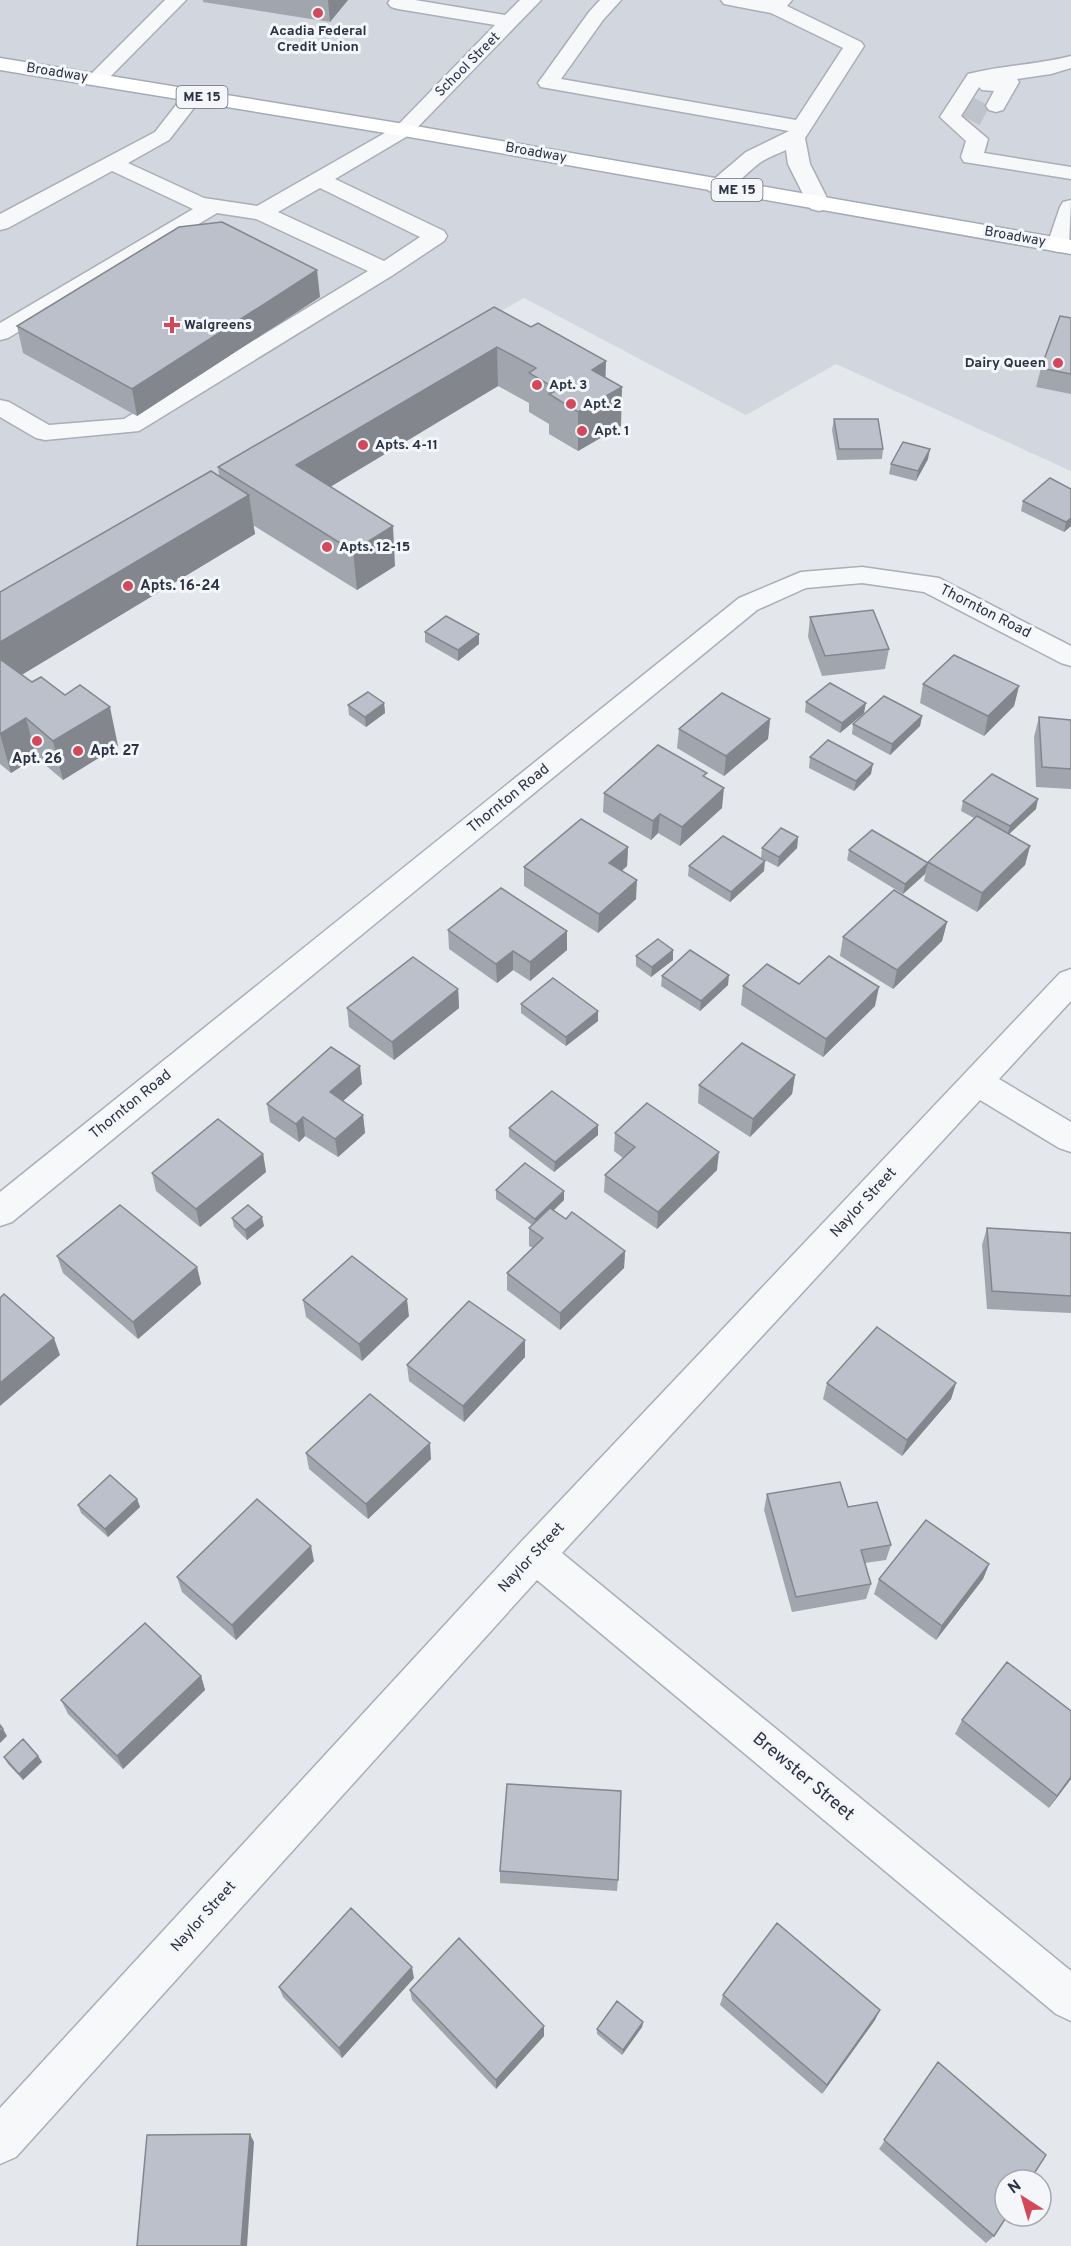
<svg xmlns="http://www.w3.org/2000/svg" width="1071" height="2246" font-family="Overpass,sans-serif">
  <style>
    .built { fill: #d2d6de }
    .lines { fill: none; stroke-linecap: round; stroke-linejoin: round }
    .minor-tunnel { stroke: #bfc3cb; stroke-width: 22; stroke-dasharray: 22 10; stroke-linecap: butt }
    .minor-casing { stroke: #a9aeb7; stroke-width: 3 }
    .major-casing { stroke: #a3abb8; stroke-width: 3 }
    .minor { fill: #f7f8fa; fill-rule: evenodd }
    .major { fill: #fff; fill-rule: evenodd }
    .wall { fill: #a1a5ae }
    .shaded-wall { fill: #83868d }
    .building { fill: #bbc0ca; stroke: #83868d; stroke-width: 1.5 }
    .poi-dot { fill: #d1495b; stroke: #f4f6f9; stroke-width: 2 }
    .labels { text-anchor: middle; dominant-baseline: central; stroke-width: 6; stroke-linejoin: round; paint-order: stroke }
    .far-poi-label { font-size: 14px; font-weight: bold; fill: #2b3445; stroke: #f4f6f9; text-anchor: start }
    .far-street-label { font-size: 14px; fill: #2b3445; stroke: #f4f6f9 }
    .shield { fill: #f4f6f9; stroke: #676e7b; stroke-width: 1.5 }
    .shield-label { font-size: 14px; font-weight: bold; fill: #2b3445 }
    .poi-label { font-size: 15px; font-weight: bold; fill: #2b3445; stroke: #f4f6f9; text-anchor: start }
    .street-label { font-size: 15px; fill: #2b3445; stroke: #f4f6f9 }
    .near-street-label { font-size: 18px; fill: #2b3445; stroke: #f4f6f9 }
  </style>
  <rect width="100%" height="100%" fill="#e4e7ec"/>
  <path class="built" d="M0,0H1071V471L836,364L746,415L524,298L0,597Z"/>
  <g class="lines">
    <path class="minor-tunnel" d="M970,120L980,101"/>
    <defs>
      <path id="minor" d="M165,0H186L103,84H89L86,80L89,76Z
        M390,0H415L505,15L520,0H541L411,134L335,179L444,231L447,236L444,241L393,275L139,431L45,440L36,438L0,417V400L9,402L49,425L124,419L368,271L256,219L217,213L8,338L0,340V323L193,209L112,171L8,228L0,230V214L155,132L187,91H201L204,95L169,140L128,163L204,198L257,206L397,126L495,25L398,9L391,7L388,3ZM320,188L420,237L384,261L278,212Z
        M600,0H621L603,20L561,79L796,120L843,48L771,13L724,4L721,0H792L787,6L861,42L864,46L805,138L810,164L830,204L827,209L819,211L811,209L808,204L788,164L786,150C778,154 768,157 761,162C745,173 730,196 709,191L706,186L746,152L789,131L541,87L538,83L589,12Z
        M1071,56V68L1051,74L1017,79L1019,82L1003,110L996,112L989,110L986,106L994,91L982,90L979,87L961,116L988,139L984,153L1071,167V179L964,162L961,157L966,141L940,117L968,74C1002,65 1037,65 1071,56Z
        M1071,200L1069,245L1066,250L1058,252L1050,250L1047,245L1060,207L1063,202Z
        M862,567L939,578L1071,646V666L1061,663L924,592L862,583L806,588L757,610L12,1222L0,1226V1192L739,598L801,572Z
        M1071,969V1001L999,1079L1071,1122V1152L1059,1148L980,1100L562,1553L1071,1971V2021L1056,2014L537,1580L16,2157L0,2164V2108L521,1542L1060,973Z"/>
      <path id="major" d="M0,58L404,124L1071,240V254L404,136L0,70Z"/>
    </defs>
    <use href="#minor" class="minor-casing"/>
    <use href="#major" class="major-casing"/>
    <use href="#minor" class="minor"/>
    <use href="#major" class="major"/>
  </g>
  <path class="wall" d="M203,0H348L330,22L203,2Z
    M320,297L137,416L23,353L17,326Z
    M494,307L606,378L621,426L578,451L549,434V424L529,412V403L498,386L330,487L395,566L357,590L253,525L255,534L21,675L118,746L63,780L36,757L11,773L0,764V592L219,476L218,467Z
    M1071,318V394L1036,387L1041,368Z
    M834,419L883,449L882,459L837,460L832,430Z
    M928,459L916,481L889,474L891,464Z
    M1071,489V526L1064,532L1021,511L1023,501Z
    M810,617L889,649L885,669L822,676L808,637Z
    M425,632L479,634V644L458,661L425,642Z
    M923,684L1019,686L1014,706L984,736L920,703Z
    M806,702L864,713L840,733L805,712Z
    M384,703L385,713L366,727L349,715L348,705Z
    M922,716L920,726L890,755L852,734L853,724Z
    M1039,717L1071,720V789L1036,787L1034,737Z
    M770,719L768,739L724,776L677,748L679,729Z
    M810,757L871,774L854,791L809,768Z
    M707,778L722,808L680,846L658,833L651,840L603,812L604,793Z
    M963,801L1036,809L1009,834L1030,846L1025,865L977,912L924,881L928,862L974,818L961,811Z
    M798,837L797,848L778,867L761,858L762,848Z
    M628,847L627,866L622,871L636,899L598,933L524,886V867Z
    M849,850L928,863L925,874L903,894L847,860Z
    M689,866L764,871L730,902L688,876Z
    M947,922L942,941L893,989L840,956L843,937Z
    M448,930L567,950L530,981L513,970L497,983L449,949Z
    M673,950V960L651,977L636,966V956Z
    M662,976L728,985L700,1011L661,986Z
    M799,984L875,1006L823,1057L741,1005L743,986Z
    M458,989L459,1008L394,1060L349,1027L347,1008Z
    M521,1004L598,1011V1021L566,1046L521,1013Z
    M795,1075L792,1094L750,1137L698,1103L699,1085Z
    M362,1084L343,1101L363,1115L365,1133L338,1157L305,1136L299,1142L270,1122L267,1104Z
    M598,1125V1135L554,1172L509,1137V1128Z
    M615,1133L717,1170L657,1229L604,1192L605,1175L623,1158L614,1151Z
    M263,1154L266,1172L200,1227L156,1191L152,1173Z
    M496,1190L564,1191V1200L554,1210L566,1219L625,1251L624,1268L560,1330L507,1290V1273L533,1248L529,1246V1228L532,1225L496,1199Z
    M232,1218L264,1226L247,1240L234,1227Z
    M987,1228L1071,1233V1313L987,1309L982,1245Z
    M57,1256L197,1267L201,1284L138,1339L63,1273Z
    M303,1300L409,1316L362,1361L306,1317Z
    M525,1357L464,1422L409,1381L407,1365Z
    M827,1383H956L951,1399L902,1456L823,1399Z
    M306,1453L431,1459L368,1519L309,1469Z
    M767,1494L848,1507L891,1545L886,1560L865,1563L871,1584L866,1599L792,1612L764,1510Z
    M137,1499L140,1507L108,1537L81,1513L78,1505Z
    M314,1561L236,1640L182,1592L177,1577Z
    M989,1564L983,1579L936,1640L874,1594L879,1579Z
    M201,1676L205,1690L123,1769L68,1714L61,1700Z
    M962,1720L1071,1779L1049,1808L955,1734Z
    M38,1756L42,1762L23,1780L8,1764L4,1757Z
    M500,1871L618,1880L617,1891L500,1883Z
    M414,1978L342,2058L283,1997L279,1987Z
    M410,1990L544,2036L496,2089L412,2000Z
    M723,1995L875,2020L822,2094L720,2005Z
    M643,2022L642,2027L622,2055L597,2034V2029Z
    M938,2062L994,2236L986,2243L879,2149Z"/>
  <path class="shaded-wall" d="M328,0H348L330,22Z
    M317,270L320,297L137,416L132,389Z
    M497,347L498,386L300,505L296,465Z
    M606,361L605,396L622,387L621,426L578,451V412L592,370Z
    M930,449L928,459L916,481L918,471Z
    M249,495L255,534L0,688V642Z
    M1071,518V526L1064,532L1066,522Z
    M393,526L395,566L357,590L353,551Z
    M479,634V644L458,661V650Z
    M1019,686L1014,706L984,736L988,716Z
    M384,703L385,713L366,727L365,717Z
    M866,703L864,713L840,733L842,723Z
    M110,707L118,746L63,780L53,741Z
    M922,716L920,726L890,755L892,744Z
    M26,718L36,757L11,773L0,734Z
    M770,719L768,739L724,776L726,756Z
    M873,764L871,774L854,791L856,781Z
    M724,788L722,808L680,846L682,827Z
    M1038,799L1036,809L1007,836L1010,826Z
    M660,814L658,833L651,840L653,821Z
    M798,837L797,848L778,867L779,857Z
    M1030,846L1025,865L977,912L982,893Z
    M628,847L627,866L608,882L609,863Z
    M765,861L764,871L730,902L731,892Z
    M928,863L925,874L903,894L905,884Z
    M637,880L636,899L598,933L599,914Z
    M947,922L942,941L893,989L897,970Z
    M567,931V950L530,981V962Z
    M673,950V960L651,977L652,967Z
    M513,951V970L497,983L496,964Z
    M729,975L728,985L700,1011L701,1001Z
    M879,987L875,1006L823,1057L826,1039Z
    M458,989L459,1008L394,1060L392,1042Z
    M598,1011V1021L566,1046V1037Z
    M360,1066L362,1084L332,1111L330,1092Z
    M795,1075L792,1094L750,1137L753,1119Z
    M363,1115L365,1133L338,1157L335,1139Z
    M303,1117L305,1136L299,1142L296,1124Z
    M598,1125V1135L554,1172L555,1162Z
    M719,1152L717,1170L657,1229L658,1212Z
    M263,1154L266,1172L200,1227L196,1209Z
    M564,1191V1200L535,1228V1219Z
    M262,1217L264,1226L247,1240L245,1230Z
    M625,1251L624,1268L560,1330V1313Z
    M197,1267L201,1284L138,1339L133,1322Z
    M407,1299L409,1316L362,1361L359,1344Z
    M54,1338L60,1355L0,1406V1383Z
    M525,1340V1357L464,1422L463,1406Z
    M956,1383L951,1399L902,1456L907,1440Z
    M430,1443L431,1459L368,1519L366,1504Z
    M137,1499L140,1507L108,1537L105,1529Z
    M311,1546L314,1561L236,1640L232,1625Z
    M989,1564L983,1579L936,1640L942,1626Z
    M201,1676L205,1690L123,1769L117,1756Z
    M3,1729L7,1736L0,1743V1732Z
    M38,1756L42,1762L23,1780L19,1774Z
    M1071,1777V1779L1049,1808L1057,1796Z
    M412,1967L414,1978L342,2058L339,2048Z
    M880,2010L875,2020L822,2094L827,2085Z
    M643,2022L642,2027L622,2055L623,2050Z
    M544,2026V2036L496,2089V2080Z
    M250,2134L254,2142L247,2246H241Z"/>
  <path class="building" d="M222,222L317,270L132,389L17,326L179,227Z
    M494,307L531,327L538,323L606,361L592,370L622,387L578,412L549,394L558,390L529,373L536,368L497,347L296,465L393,526L353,551L218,467Z
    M1060,316L1071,318V374L1041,368Z
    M834,419H878L883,449H839Z
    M903,442L930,449L918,471L891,464Z
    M211,471L249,495L0,642V592Z
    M1050,478L1071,489V518L1066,522L1023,501Z
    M873,610L889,649L825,656L810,617Z
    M446,616L479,634L458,650L425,632Z
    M954,655L1019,686L988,716L923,684Z
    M0,659L32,682L41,677L65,695L80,685L110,707L53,741L26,718L0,734Z
    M830,683L866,703L842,723L806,702Z
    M368,692L384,703L365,717L348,705Z
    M722,693L770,719L726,756L679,729Z
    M884,696L922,716L892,744L853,724Z
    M1039,717L1071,720V769L1042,767Z
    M828,740L873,764L856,781L810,757Z
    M658,745L707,773L703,776L724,788L682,827L660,814L653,821L604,793Z
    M992,774L1038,799L1010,826L963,801Z
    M977,816L1030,846L982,893L928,862Z
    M581,819L628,847L609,863L637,880L599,914L524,867Z
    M781,828L798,837L779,857L762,848Z
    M872,830L928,863L905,884L849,850Z
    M723,836L765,861L731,892L689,866Z
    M501,888L567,931L530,962L513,951L496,964L448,930Z
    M894,890L947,922L897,970L843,937Z
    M658,939L673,950L652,967L636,956Z
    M690,950L729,975L701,1001L662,976Z
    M829,956L879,987L826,1039L743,986L767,964L799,984Z
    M413,957L458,989L392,1042L347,1008Z
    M553,978L598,1011L566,1037L521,1004Z
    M742,1043L795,1075L753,1119L699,1085Z
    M331,1047L360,1066L330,1092L363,1115L335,1139L303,1117L296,1124L267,1104Z
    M552,1091L598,1125L555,1162L509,1128Z
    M647,1103L719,1152L658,1212L605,1175L635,1147L615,1133Z
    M218,1119L263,1154L196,1209L152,1173Z
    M525,1163L564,1191L535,1219L496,1190Z
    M120,1205L197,1267L133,1322L57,1256Z
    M248,1205L262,1217L245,1230L232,1218Z
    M550,1208L566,1219L572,1212L625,1251L560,1313L507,1273L543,1238L529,1228Z
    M987,1228L1071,1233V1296L992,1291Z
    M352,1256L407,1299L359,1344L303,1300Z
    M4,1294L54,1338L0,1383V1298Z
    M469,1301L525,1340L463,1406L407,1365Z
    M877,1327L956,1383L907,1440L827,1383Z
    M370,1394L430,1443L366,1504L306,1453Z
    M110,1475L137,1499L105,1529L78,1505Z
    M840,1482L848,1507L877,1502L891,1545L861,1550L871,1584L796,1597L767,1494Z
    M257,1499L311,1546L232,1625L177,1577Z
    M926,1520L989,1564L942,1626L879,1579Z
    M145,1623L201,1676L117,1756L61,1700Z
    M1007,1662L1071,1711V1777L1057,1796L962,1720Z
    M0,1725L3,1729L0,1732Z
    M23,1739L38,1756L19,1774L4,1757Z
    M507,1784L621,1791L618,1880L500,1871Z
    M351,1908L412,1967L339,2048L279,1987Z
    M777,1923L880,2010L827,2085L723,1995Z
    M459,1938L544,2026L496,2080L410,1990Z
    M617,2001L643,2022L623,2050L597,2029Z
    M938,2062L1046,2155L1030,2180H1005V2216H1007L994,2236L884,2140Z
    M250,2134L241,2246H137L147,2135Z"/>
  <g class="poi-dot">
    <circle cx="318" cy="13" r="6"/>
    <path d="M169 316h6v6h6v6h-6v6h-6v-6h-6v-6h6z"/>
    <circle cx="1058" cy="363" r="6"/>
    <circle cx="537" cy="385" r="6"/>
    <circle cx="571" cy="404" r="6"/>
    <circle cx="582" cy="431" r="6"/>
    <circle cx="363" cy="445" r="6"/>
    <circle cx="327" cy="547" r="6"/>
    <circle cx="128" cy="586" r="6"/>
    <circle cx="37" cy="741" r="6"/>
    <circle cx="78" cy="751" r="6"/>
  </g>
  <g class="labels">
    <g class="far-poi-label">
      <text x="318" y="31" text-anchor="middle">Acadia Federal<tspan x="318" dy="16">Credit Union</tspan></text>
      <text x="184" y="325">Walgreens</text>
      <text x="1046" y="363" text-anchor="end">Dairy Queen</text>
      <text x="549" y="385">Apt. 3</text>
      <text x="583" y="404">Apt. 2</text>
      <text x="594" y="431">Apt. 1</text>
      <text x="375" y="445">Apts. 4-11</text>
      <text x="339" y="547">Apts. 12-15</text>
    </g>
    <g class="far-street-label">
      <text transform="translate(468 65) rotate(-45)">School Street</text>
      <text transform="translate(57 73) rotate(9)">Broadway</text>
      <text transform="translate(536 153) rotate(10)">Broadway</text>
      <text transform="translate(1015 237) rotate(10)">Broadway</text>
    </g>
    <g class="shield">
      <rect x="176.5" y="86" width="51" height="22" rx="4.5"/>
      <rect x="711.5" y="179" width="51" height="22" rx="4.5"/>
    </g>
    <g class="shield-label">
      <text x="202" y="97">ME 15</text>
      <text x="737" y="190">ME 15</text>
    </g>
    <g class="poi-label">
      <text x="140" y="586">Apts. 16-24</text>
      <text x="90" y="751">Apt. 27</text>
      <text x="37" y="759" text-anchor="middle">Apt. 26</text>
    </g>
    <g class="street-label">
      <text transform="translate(985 612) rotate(27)">Thornton Road</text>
      <text transform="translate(509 799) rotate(-39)">Thornton Road</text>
      <text transform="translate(131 1105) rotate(-39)">Thornton Road</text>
      <text transform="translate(864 1203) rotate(-47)">Naylor Street</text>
      <text transform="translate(532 1558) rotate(-47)">Naylor Street</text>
      <text transform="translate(204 1917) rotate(-48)">Naylor Street</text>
    </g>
    <g class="near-street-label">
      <text transform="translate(803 1777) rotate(40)">Brewster Street</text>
    </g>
  </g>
  <g transform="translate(1023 2198) rotate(323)"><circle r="28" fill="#f4f6f9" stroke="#a4a8b1" stroke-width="1.5"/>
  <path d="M0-4.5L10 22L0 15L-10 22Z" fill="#d1495b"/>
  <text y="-9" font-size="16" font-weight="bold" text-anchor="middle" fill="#2b3445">N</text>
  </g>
</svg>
